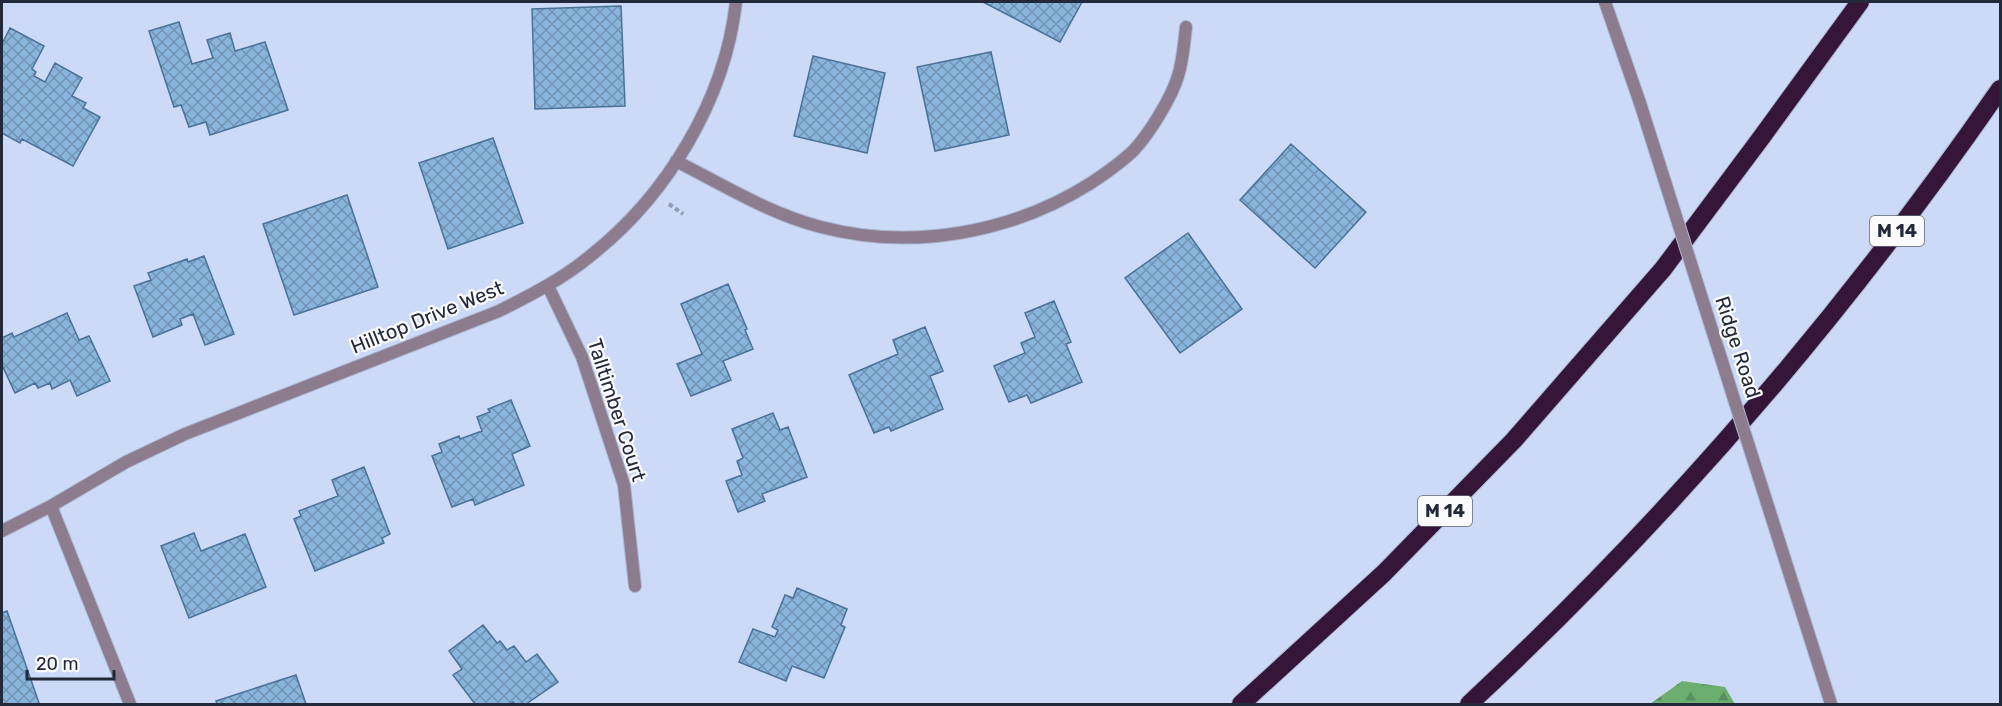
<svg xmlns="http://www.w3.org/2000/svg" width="2002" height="706" font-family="Rubik,sans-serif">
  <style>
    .forest { fill: url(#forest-firs) }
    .building { fill: url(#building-cross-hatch); stroke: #497296; stroke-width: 1.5 }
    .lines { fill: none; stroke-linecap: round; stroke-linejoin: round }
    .minor-casing { stroke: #aab7d2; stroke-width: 14 }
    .tertiary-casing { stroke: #aab7d2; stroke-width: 14 }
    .motorway-casing { stroke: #aab7d2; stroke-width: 20 }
    .path { stroke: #8f9bb4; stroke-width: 4; stroke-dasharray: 4.5 3; stroke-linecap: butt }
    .minor { stroke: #8d7c8d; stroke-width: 12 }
    .tertiary { stroke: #8d7c8d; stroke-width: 12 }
    .motorway { stroke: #361638; stroke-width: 18 }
    .tertiary-bridge-casing { stroke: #aab7d2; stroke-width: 14; stroke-linecap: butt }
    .tertiary-bridge { stroke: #8d7c8d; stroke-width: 12 }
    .labels { text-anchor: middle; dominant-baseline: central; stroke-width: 4.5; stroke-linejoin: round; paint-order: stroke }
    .shield { fill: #fbfbfb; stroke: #626875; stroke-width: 1.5 }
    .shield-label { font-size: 18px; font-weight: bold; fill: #21293b }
    .street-label { font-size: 20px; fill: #21293b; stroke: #fbfbfb }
  </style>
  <defs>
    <pattern id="forest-firs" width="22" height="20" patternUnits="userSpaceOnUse" patternTransform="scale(1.5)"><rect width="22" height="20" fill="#6bae70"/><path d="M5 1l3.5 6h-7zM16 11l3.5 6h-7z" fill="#588e5d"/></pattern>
    <pattern id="building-cross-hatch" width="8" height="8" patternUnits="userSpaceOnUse" patternTransform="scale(1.5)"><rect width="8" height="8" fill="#89b5dc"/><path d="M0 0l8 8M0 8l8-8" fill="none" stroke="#7093b4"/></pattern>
  </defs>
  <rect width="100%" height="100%" fill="#ccdaf8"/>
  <path class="forest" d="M1682,681L1725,687L1735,704H1650Z"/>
  <path class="building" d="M983,2H1082L1060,42Z
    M621,6L625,106L535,109L532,9Z
    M179,22L192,64L213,58L207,40L230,33L235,51L265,42L288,110L210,135L206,122L189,127L181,105L174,107L149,31Z
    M10,28L44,46L32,69L36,72L34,76L45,82L55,63L82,78L72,96L86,103L83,108L100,117L73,166L22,139L20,143L2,133V44Z
    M991,52L1009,135L935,151L917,67Z
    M813,56L885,73L867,153L794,136Z
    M493,138L523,223L448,249L419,163Z
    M1291,144L1366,212L1315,268L1240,200Z
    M347,195L378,287L294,315L263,224Z
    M1188,233L1242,309L1180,353L1125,278Z
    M204,256L234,334L205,345L193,314L180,319L182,325L153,337L134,286L151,280L148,273L187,259L188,262Z
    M728,284L747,329L745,330L753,349L723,361L731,380L691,396L677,364L702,354L681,304Z
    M1054,301L1071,342L1066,344L1082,382L1031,403L1027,395L1009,402L994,366L1025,353L1021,343L1035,337L1025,313Z
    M67,313L79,340L89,336L110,381L77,396L70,380L52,389L50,383L38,388L35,383L15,393L2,365V338L12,333L14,337Z
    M925,327L943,371L930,376L943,409L891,431L889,427L874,433L849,375L898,354L893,340Z
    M511,400L530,446L512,454L524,485L475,505L473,499L452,507L432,456L442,452L439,444L459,436L460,439L482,431L477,417L490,412L488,409Z
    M773,413L780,430L788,427L807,477L762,494L765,501L738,512L726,481L742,475L737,461L743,458L732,429Z
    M364,467L390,534L382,538L384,543L315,571L294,519L301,516L299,511L338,496L332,480Z
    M194,533L201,551L245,534L266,587L189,618L161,546Z
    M797,588L847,609L841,625L845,627L824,678L792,666L786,681L739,662L753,629L775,637L778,630L772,627L785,595L793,598Z
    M7,611L39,703L35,704H2V613Z
    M483,625L497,643L500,641L507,650L514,646L526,662L537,654L558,682L526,704H515L513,702L510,704H475L453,675L462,669L449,651Z
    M296,675L306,704H217L216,701Z"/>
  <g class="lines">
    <defs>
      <path id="minor" d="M676,161C723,185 770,214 821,227C912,251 1012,233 1091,183C1106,173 1121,163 1134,150C1149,134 1172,97 1178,76C1183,61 1184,43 1186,27
        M548,286L582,357L624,485L635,586
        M51,506L130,704
        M2,531L51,506L126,462L185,434L499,311C531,295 562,279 589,257C667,196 725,100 736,2"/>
      <path id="tertiary" d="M1605,2L1640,103
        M1780,544L1831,704"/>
      <path id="motorway" d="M1241,704L1384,573L1514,440L1663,269L1761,138L1860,2
        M1469,704C1667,520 1846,312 2000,89"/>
    </defs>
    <use href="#minor" class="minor-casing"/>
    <use href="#tertiary" class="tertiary-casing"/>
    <use href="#motorway" class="motorway-casing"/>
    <path class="path" d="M669,204L683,214"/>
    <use href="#minor" class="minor"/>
    <use href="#tertiary" class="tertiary"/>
    <use href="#motorway" class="motorway"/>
    <defs>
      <path id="tertiary-bridge" d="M1640,103L1780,544"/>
    </defs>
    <use href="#tertiary-bridge" class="tertiary-bridge-casing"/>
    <use href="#tertiary-bridge" class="tertiary-bridge"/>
  </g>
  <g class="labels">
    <g class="shield">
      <rect x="1870" y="216" width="54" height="30" rx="4.5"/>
      <rect x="1418" y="496" width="54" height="30" rx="4.5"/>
    </g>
    <g class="shield-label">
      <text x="1897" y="231">M 14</text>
      <text x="1445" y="511">M 14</text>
    </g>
    <g class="street-label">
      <text transform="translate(427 317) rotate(-22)">Hilltop Drive West</text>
      <text transform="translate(1738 347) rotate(72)">Ridge Road</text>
      <text transform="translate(617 410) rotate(72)">Talltimber Court</text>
    </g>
  </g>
  <rect width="2002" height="706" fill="none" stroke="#21293b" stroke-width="6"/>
  <path d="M27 670v9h87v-9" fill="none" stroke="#21293b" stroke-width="3"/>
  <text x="36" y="670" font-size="18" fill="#21293b" stroke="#fbfbfb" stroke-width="4.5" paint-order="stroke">20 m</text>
</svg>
